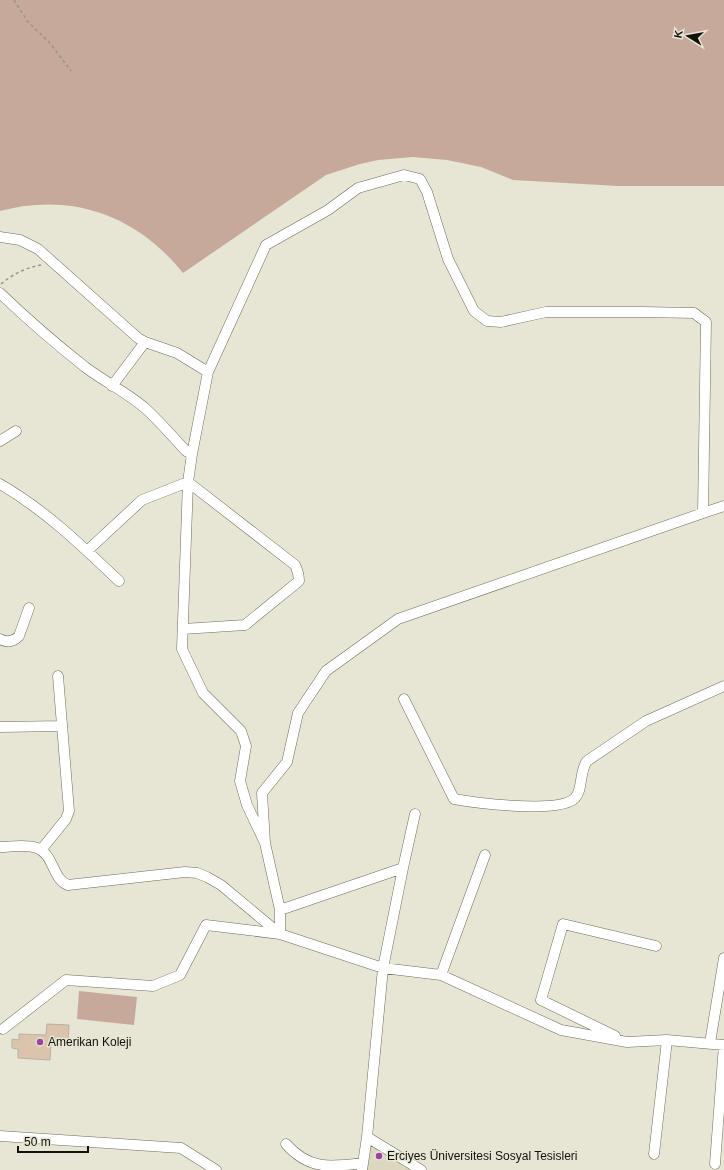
<svg xmlns="http://www.w3.org/2000/svg" width="724" height="1170" font-family="Helvetica,sans-serif">
  <style>
    .built { fill: #dcd8c0 }
    .green { fill: #c7a99c }
    .building { fill: #dac5ac; stroke: #bbb0a2 }
    .lines { fill: none; stroke-linecap: round; stroke-linejoin: round }
    .minor-casing { stroke: #6f6c5d; stroke-width: 11 }
    .path { stroke: #979588; stroke-width: 1.5; stroke-dasharray: 3 3; stroke-linecap: butt }
    .minor { stroke: #fff; stroke-width: 10 }
    .poi-dot { fill: #a03fa6; stroke: #e7e5d3; stroke-width: 1.5 }
    .labels { text-anchor: middle; dominant-baseline: central; stroke-width: 3; stroke-linejoin: round; paint-order: stroke }
    .poi-label { font-size: 12px; fill: #12110b; stroke: #e7e5d3; text-anchor: start }
  </style>
  <rect width="100%" height="100%" fill="#e7e5d3"/>
  <path class="built" d="M369,1143L414,1170H366Z"/>
  <path class="green" d="M0,0H724V186H618L513,180L481,167L447,160L413,157L378,160L360,164L326,175L183,273C137,215 71,192 0,211Z
    M79,991L137,997L134,1025L77,1019Z"/>
  <path class="building" d="M47,1024L69,1025L68,1045H62V1047L54,1046V1044H51L50,1060L18,1058V1049L12,1048V1039L19,1040V1034L46,1035Z"/>
  <g class="lines">
    <defs>
      <path id="minor" d="M0,237L20,240L38,249L138,338L145,342L177,353L208,372L266,245L328,210L358,188L404,175L420,179L427,192L448,259L474,311L487,321L501,322L546,312H643L694,313L706,322L703,513L398,619L326,671L298,713L287,762L262,793L265,843
        M0,293C27,319 56,344 85,367C105,382 128,393 146,409C160,422 173,437 186,451L192,454L188,482L182,649L203,693L241,731L246,746L240,781L247,805L265,843L280,910V934L206,925L180,975L153,986L66,980L3,1029
        M112,386L145,342
        M0,441L16,431
        M192,454L208,372
        M0,484C45,510 81,545 119,581
        M703,513L724,506
        M87,551L142,500L188,482L295,565C298,571 299,575 299,581L245,625L183,629
        M0,639C7,643 13,642 19,636L29,608
        M404,699L454,799C476,803 560,814 575,798C583,790 579,772 587,761L646,721L724,686
        M0,727L62,726
        M0,847C11,847 26,844 37,848C54,854 52,879 68,885L185,872L197,873L207,877L221,885L280,934L383,968L441,975L561,1030L627,1042L667,1040L724,1045
        M41,850L66,819L69,811L58,676
        M280,910L403,868
        M441,975L485,855
        M615,1036L541,1000L563,924L656,946
        M710,1043L724,958
        M0,1136L181,1148L216,1170
        M367,1137L421,1170
        M286,1144C309,1170 330,1167 363,1163
        M654,1154L667,1040
        M715,1164L724,1045
        M362,1170L367,1137L383,968L403,868L415,814"/>
    </defs>
    <use href="#minor" class="minor-casing"/>
    <path class="path" d="M14,0L28,22L50,43L71,71
      M1,284C13,274 25,268 41,265"/>
    <use href="#minor" class="minor"/>
  </g>
  <g class="poi-dot">
    <circle cx="40" cy="1042" r="4"/>
    <circle cx="379" cy="1156" r="4"/>
  </g>
  <g class="labels">
    <g class="poi-label">
      <text x="48" y="1042">Amerikan Koleji</text>
      <text x="387" y="1156">Erciyes Üniversitesi Sosyal Tesisleri</text>
    </g>
  </g>
  <g transform="translate(688 36) rotate(281)" stroke="#e7e5d3" stroke-width="3" paint-order="stroke">
  <path d="M0-3L7 15L0 10L-7 15Z" fill="#12110b"/>
  <text y="-6" font-size="11" font-weight="bold" text-anchor="middle" fill="#12110b">K</text>
  </g>
  <path d="M18 1146v6h70v-6" fill="none" stroke="#12110b" stroke-width="2"/>
  <text x="24" y="1146" font-size="12" fill="#12110b" stroke="#e7e5d3" stroke-width="3" paint-order="stroke">50 m</text>
</svg>
